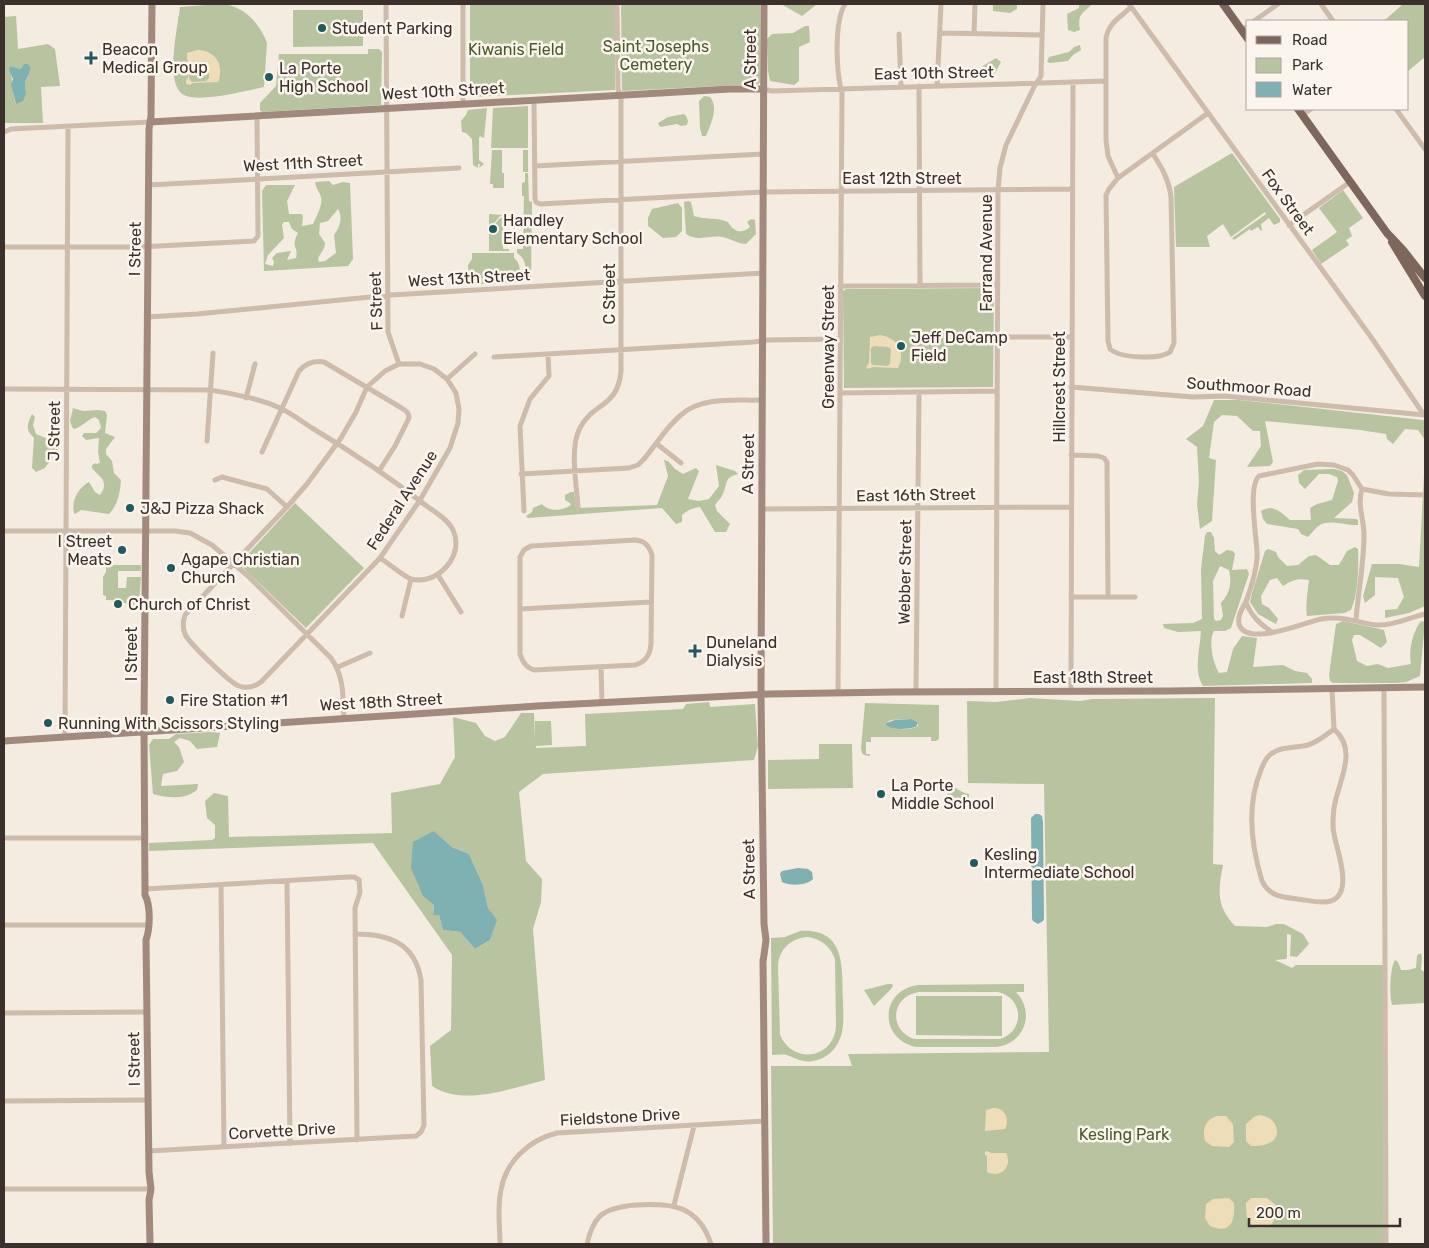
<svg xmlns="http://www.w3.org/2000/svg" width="1429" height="1248" font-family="Rubik,sans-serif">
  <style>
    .green { fill: #b8c4a0; fill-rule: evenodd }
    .sand { fill: #efdcb8; fill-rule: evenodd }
    .water { fill: #7fb0b2 }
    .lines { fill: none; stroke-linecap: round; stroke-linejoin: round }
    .street { stroke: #cdbbac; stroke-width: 5 }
    .secondary { stroke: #a18a7d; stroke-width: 7 }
    .primary { stroke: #7d675c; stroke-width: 8 }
    .poi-dot { fill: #1f5a5e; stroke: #fbf5ee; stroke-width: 2 }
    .labels { text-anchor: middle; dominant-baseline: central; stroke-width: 5; stroke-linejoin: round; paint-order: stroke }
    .poi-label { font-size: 16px; fill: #3b302b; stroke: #fbf5ee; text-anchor: start }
    .park-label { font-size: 16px; fill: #4a5a2e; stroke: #fbf5ee }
    .street-label { font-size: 16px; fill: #3b302b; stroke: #fbf5ee }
  </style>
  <rect width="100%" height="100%" fill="#f4ebe1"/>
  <path class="green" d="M220,4C242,4 260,23 267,43L264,87C246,91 200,103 184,95C164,86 178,25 180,7Z
    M470,4H615V90L470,97Z
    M621,4H760V81L759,84L622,91Z
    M781,4H817L802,16Z
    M993,4H1017V9L1010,13L993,11Z
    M1079,4H1092C1083,14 1077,13 1080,30L1074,32L1068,30L1067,14L1079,8Z
    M1403,4H1424L1425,7V57L1408,71V21H1384Z
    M293,10H363V46L293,47Z
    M16,16L18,49L48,44L55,49L60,86L41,87L43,123H5L4,121V17ZM10,66L21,69H31L25,82L26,94L16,104C11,91 13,79 10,66Z
    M805,26H809L810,42L799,47V81L794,85L770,81L768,71L767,39L772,34L793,33Z
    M1080,45L1081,50L1073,55L1068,61L1050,63L1047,62L1049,57L1069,52L1074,47Z
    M368,49H379L382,52L381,105L262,112L260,110V103L276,86L279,54H368Z
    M996,58L1001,62L994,75L988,78L984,77L981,72L983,66Z
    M704,96L710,97C719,108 711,124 706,136H702L700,128L699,101Z
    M528,106V148H491L493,108Z
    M487,108L484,138L480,136L479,138V160L484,164L479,168L480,164H478V168L473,165L472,139L466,133L462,132L461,121L466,115L468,110Z
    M684,114L686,116L688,121L687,125L681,126L677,124L660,127L658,123L668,117Z
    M492,150H502V173H504V188H493V184H490Z
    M523,150H528V172H523Z
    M1232,153L1280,219V222L1274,225L1269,218L1261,224L1262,230L1261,231L1258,227L1251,231L1250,229L1234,240L1232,238L1266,214L1265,212L1231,237L1223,224L1207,236L1210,247H1176L1174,187Z
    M525,173H528L529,201L532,202L531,282L526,280C525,269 528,260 517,253V249H523L524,196H522V183L525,182Z
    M329,181L333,185L343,182L350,183L353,259L348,266L264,271L262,191L266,185H295L287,201L289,214H302L303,217L302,226L313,224C316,217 323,206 321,197C320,193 316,189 315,182ZM338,209C343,217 340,227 334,235L336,253L325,261L319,262L318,259C320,253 325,250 325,243L319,234L320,223L328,221ZM284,222H289L292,229L298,233C290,248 299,246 296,258L287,260L291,251L277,253L272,258L274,262L273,266L265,264L268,255L284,238L282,225Z
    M1343,190L1363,218L1349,228L1352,236L1346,240L1349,245L1321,264L1312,250L1337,232L1319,208Z
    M688,201L691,202L694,216C706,220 717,217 728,222C733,231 741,235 750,227L747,222L751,219L755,220L756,234L746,244C735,243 730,238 722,237C709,235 698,242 686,234L684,202Z
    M678,203L682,208V231L676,237L663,238L648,226V218L652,209Z
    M489,214L503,215L499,217L492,226L489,227Z
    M503,217V249H509V251H489V232H492C493,227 498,218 503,217Z
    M472,253H514V258C521,263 521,274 518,282L469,285L468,265L472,259Z
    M991,288L994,291L993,387L844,388L843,291L846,289Z
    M1214,400H1239L1423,420H1425V440L1418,430L1405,429L1393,444L1387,439L1386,434L1360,430L1265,421L1273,462L1270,466L1247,467L1261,446L1260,431H1253L1237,416L1222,415L1214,422L1209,458L1216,460L1212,521L1200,529L1197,504L1199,482L1197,447L1186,439L1203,426Z
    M73,408L83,411L98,410L105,411L107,415L105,433L115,437L106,449V454L112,461L114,473L121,480C120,492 118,505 109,514L81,510L75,514L74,513C71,501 78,488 89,482L95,492L100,495C110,481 100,478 92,468V465L96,463V464L100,463L98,452L99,438L86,440L82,436L84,433H96L101,428L99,420L95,417C87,420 82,427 74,429L72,427L70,421Z
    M32,414L35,417L33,425L36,434L58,443L59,448L45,468L36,472L32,468L34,438C25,429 27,425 32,414Z
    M1425,457V606L1409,613L1385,618V610L1397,609L1404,597L1398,578L1375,577V595L1365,603L1363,596L1372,564H1399L1419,567Z
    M664,460L668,461L675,469L683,474L696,468L699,471L688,499L699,501L709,499L719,486L716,465L735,471L738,474C725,478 728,480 724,491C723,496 718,501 715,505L717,511L730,524L726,532H715L700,507C692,508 688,510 682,515V522L676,524L662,508L528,518L526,516L532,512L533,508L542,504C548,512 563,511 571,505L570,503L565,500V495L571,492H574L576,508L657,505L668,476Z
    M1334,469L1342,471L1347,475L1354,493L1352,502L1334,518L1356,519L1358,520V525C1347,526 1330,519 1320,525C1315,528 1312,533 1308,537L1301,534L1298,529L1267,524L1263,519L1261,511C1273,504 1281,512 1290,520H1311L1310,508L1317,504L1332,500L1338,481L1337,477L1329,474H1319L1305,489L1299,483L1298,475L1304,470Z
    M295,503L364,568L306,628L239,564Z
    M1207,532H1211L1214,538L1215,551L1219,555L1227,550L1233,551L1235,554L1232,570L1247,569L1249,574L1231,628L1225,631H1214C1208,641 1213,663 1219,673L1227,672L1233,649L1242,636L1257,638L1253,667L1283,665L1295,671L1307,673L1312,679V683L1203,686C1193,670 1200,650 1201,631L1178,632L1164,628L1163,624L1193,623L1202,619L1201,569L1205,536ZM1220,566L1229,570C1232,584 1230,593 1221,603L1223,616L1221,620L1216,621L1214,619L1213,581Z
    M1355,547L1358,549C1359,567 1358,594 1351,610L1344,613L1307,616C1305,609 1308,589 1309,580C1298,578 1292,580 1283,586L1277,578L1270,580L1261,596L1262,604L1269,608L1278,619L1276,624L1258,614L1250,602L1252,593L1265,551L1268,549L1276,552L1278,557L1287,566L1298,565L1309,556L1316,555L1330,565H1339L1347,551Z
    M106,565H141V571H118V588H126L127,577H141L139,605C127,606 117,599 106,600V596L103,595V577L106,572Z
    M1343,621L1384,630L1387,642L1381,648L1360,635H1354L1352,640L1357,661L1367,666L1378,664L1388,668L1411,664C1408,651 1413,631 1421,621L1425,622L1420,676L1406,682L1397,683H1333L1330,681L1329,675L1336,624Z
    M1030,698L1080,701L1092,699L1215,698L1213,864L1223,865C1218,890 1216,906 1235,926L1267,927L1276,924H1284L1303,934L1309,944L1297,957L1290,956L1291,935L1287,934V957L1286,959L1275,960L1292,968L1296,965H1383L1384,1244H773L771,1066H852L848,1054L1049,1052L1044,784L968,783L967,701L996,702Z
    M709,702L710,707L755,704L758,746L754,760L543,774L519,792L526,861L542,879L541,902L533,929L545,1080C511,1088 464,1107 432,1086L430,1046L451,1030L452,955L373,843L149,851V843L212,840L215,838V825L207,818L205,801L214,793L228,796L229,837L392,833L391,793L440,784L455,757L453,717L476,723L485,736L495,741L505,737L521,713H534L535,740V721H551L552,745L536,746V748L586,746L585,714L683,709L686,704ZM434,831L452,847L469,854L483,885L488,908L496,920L490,940L475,949L460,932L443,930L439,915L433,914L434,905Z
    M865,703L939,705V739L936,741H931V737H871V742H866V754H870V756L864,755L862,753L861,748ZM907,719L917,721L918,726C910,731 894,730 886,725V723L891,720Z
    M211,732L220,733L217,747L197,749L190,741L180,738L174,742L179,747L184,762L177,771L163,774L161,786L198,784L197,790C184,800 167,798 153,794L149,745L153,739H169L176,734Z
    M819,744H852L853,788L768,789V760L819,759Z
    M951,786C958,788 961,793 969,794V800H955L954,805L949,802L946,797Z
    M800,931C846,928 842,967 843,1000C843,1013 845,1029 839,1041C835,1050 826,1058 817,1060C805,1064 797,1059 787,1055C783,1054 776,1055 772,1055L771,938L785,937ZM808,937C821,939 830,946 835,959L836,1026C834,1059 793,1065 780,1035L778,966C779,949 791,938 808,937Z
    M1421,953L1422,957L1421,970L1425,972V1003L1392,1005C1389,995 1390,968 1395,960L1398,962L1401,970H1408L1416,968L1417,955Z
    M888,984H892L893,986L891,989L874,1006L864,990Z
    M1024,984V992H1016C1036,1013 1024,1044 996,1047H916C878,1039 880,989 919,985ZM998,992C1024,998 1025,1031 1000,1039H914C888,1030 891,996 919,992Z
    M916,996H1002V1036L916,1035Z"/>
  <path class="sand" d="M197,50C215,50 225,65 218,82L193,83L190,85L186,84V80L188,78L187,53ZM205,61L209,65V78L206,81L192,82L189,78V65L192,62Z
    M880,335C898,338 906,352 898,368L873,367L868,369L866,367L869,363L870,337ZM874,346L888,347L891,349L890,364L887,366L873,365L871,363V348Z
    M993,1108C1005,1108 1010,1118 1005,1129L985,1131L986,1110Z
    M1259,1115C1278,1116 1284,1139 1267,1144C1262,1146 1256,1146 1251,1146L1246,1141V1124L1254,1117Z
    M1217,1116H1226L1233,1124L1234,1142L1229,1147L1212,1146L1205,1141C1202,1129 1205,1120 1217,1116Z
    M987,1151L991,1153H1006C1013,1166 1001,1179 987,1172V1156L985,1155V1152Z
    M1229,1198L1234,1203C1235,1221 1231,1235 1210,1226L1205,1218L1206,1204L1213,1199Z
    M1251,1198H1267L1276,1205L1277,1216L1270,1226C1248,1232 1246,1221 1246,1203Z"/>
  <path class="water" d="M24,64H28L31,69L25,82L26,94L23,101L16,104L11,85L13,79L9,70L10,66L21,69Z
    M911,719L918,722L916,727C907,729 894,731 886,725V723L895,720Z
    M1035,814H1039L1042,816L1043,822L1044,919L1043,921L1038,924L1033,921L1032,919L1031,818Z
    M434,831L452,847L469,854L483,885L488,908L497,920L490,940L475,949L460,932L443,930L439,915H433L434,905L423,896L411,868L413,842Z
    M798,868L808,869L812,872L813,879C806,886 791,886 782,882L780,874L782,871Z"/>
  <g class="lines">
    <path class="street" d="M386,4L388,332L399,364
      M463,4V104
      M1129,4L1371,337L1424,415
      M1321,4L1333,21
      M1131,7C1121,17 1109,22 1106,38V140L1108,156L1118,178L1109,189L1106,195L1108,341L1110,349C1120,358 1159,360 1170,352L1174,343L1171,197C1169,180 1162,168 1153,154
      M1254,21L1278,4
      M1241,30L1248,26
      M941,33L1042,35
      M899,34L901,86
      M974,34L975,4
      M919,86L920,285
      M937,86L941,4
      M763,89L772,91L1106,81
      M534,100L535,199L536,202L540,204L763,192L1071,189
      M1396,109L1425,149
      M1302,115L1311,109
      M4,132L11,129L150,122
      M535,166L763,154
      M1118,178L1208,113
      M149,185L459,168
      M1289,225L1350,182
      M4,247H140L254,241L258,236L257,116
      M840,286L998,285
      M147,317L197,314L391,295L763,273
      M998,337H1072
      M494,357L754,342L768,340L840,339
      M399,364H420L434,369L447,379L456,393L459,409L458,423L450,448L420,500L380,558L261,682C254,687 247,689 239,686C230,683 188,642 185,634C182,627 183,621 185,615L287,507L307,484L341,438L356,412L367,387L385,371Z
      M447,379L475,354
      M1071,387L1193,397L1224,396L1425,415
      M4,389L210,390C233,394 258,398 280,408C291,413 301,421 312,428C352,452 391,478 428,507C437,513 448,520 453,530C465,555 438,586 411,579C403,576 388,563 380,558
      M840,393L997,391
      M246,398L255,364
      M207,441L213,353
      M657,444L681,463
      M262,452L299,371C306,363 314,360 324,362L400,407C405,410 409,412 409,418L395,446L379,471
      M1071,455L1098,456L1104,458L1107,462L1108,597
      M521,474L629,468L638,465L644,459C656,445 666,427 681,415C701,396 737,401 762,400
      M215,480L222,477L267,489L287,507
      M1425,495L1389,494L1362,489L1353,475L1348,470L1334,465L1318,464L1259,476C1248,486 1256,535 1257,551C1258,566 1252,584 1247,599C1244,607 1237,614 1239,624C1246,648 1306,622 1321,619C1341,615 1358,623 1377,625C1393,626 1410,617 1425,614
      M578,508C577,485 569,448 580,428C593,402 618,408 621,371V99L618,89L617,4
      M761,509L1071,507
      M524,511L520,426L530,399L549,376L548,355
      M4,531H175L190,533L212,545L248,576L331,658C344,676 343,696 344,718
      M636,540C645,541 649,546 652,555L651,644C650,655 646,662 635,665L534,670C526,667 523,663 520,654V557L524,550L531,546Z
      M438,575L461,612
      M1071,597H1135
      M1246,602C1251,616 1260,624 1272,632
      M520,609L651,602
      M402,616L411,579
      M1356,620C1358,592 1364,564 1364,535C1364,519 1357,505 1362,489
      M338,667L370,653
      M601,667L602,702
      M1384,688L1386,1244
      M1332,689L1334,729
      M996,691L998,190L1000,168L1006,145L1034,87L1041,76L1043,4
      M838,692L842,93C836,72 834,22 845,4
      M916,692L919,393
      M1071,692L1073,82
      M1334,729C1359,751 1338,781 1334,808C1333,817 1332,826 1334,834C1337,851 1354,893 1331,901C1320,904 1308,900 1297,899C1281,897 1269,896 1262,881C1251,845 1246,806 1261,770C1263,765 1265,758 1271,754C1281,746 1296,748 1308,745C1318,742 1326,735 1334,729Z
      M65,736L68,127
      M4,838H145
      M287,881L290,1144
      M221,885L224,1147
      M145,889L348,877H354L359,880
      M4,925H148
      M4,1013L147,1012
      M4,1101L149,1100
      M357,1140L355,908L360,892L359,880
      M149,1151L416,1136L421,1132L424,1125L421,980C415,943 389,934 355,934
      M4,1189H151
      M674,1205L694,1126
      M500,1244C500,1227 497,1207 501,1190C506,1161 529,1140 557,1133L765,1121
      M587,1244C589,1235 593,1223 600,1216C609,1208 624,1206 636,1205C672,1203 698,1205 711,1244"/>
    <path class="secondary" d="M150,122L730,89H763
      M4,741L537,706L769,694L893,692L1170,691L1425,687
      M763,960L766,1244
      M763,962L766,940L764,924L761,694L764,4
      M150,1244L149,1200L151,1189L149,1172L146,940C150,929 151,906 145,895L144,725L149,129L151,116L152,4"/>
    <path class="primary" d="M1223,4L1248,39
      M1298,109L1387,233L1403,250L1425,278
      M1392,242L1425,296"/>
  </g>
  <g class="poi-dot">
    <circle cx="322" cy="28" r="5"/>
    <path d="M88.5 50.5h5v5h5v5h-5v5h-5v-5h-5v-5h5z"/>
    <circle cx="269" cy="77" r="5"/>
    <circle cx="493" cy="229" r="5"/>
    <circle cx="901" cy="346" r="5"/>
    <circle cx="130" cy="508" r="5"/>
    <circle cx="122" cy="550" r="5"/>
    <circle cx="171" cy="568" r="5"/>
    <circle cx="118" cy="604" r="5"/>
    <path d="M692.5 643.5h5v5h5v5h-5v5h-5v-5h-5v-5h5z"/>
    <circle cx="170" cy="700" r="5"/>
    <circle cx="48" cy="723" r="5"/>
    <circle cx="881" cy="794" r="5"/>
    <circle cx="974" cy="863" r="5"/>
  </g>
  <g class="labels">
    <g class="poi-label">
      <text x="332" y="28">Student Parking</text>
      <text x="102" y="49">Beacon<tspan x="102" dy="18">Medical Group</tspan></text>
      <text x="279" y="68">La Porte<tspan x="279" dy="18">High School</tspan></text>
      <text x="503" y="220">Handley<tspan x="503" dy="18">Elementary School</tspan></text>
      <text x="911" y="337">Jeff DeCamp<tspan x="911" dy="18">Field</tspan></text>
      <text x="140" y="508">J&amp;J Pizza Shack</text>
      <text x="112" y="541" text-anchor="end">I Street<tspan x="112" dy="18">Meats</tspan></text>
      <text x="181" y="559">Agape Christian<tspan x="181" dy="18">Church</tspan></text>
      <text x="128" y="604">Church of Christ</text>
      <text x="706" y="642">Duneland<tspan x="706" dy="18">Dialysis</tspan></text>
      <text x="180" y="700">Fire Station #1</text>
      <text x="58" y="723">Running With Scissors Styling</text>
      <text x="891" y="785">La Porte<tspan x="891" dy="18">Middle School</tspan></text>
      <text x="984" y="854">Kesling<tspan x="984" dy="18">Intermediate School</tspan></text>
    </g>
    <g class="park-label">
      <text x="656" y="46">Saint Josephs<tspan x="656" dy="18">Cemetery</tspan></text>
      <text x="516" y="49">Kiwanis Field</text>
      <text x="1124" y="1134">Kesling Park</text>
    </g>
    <g class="street-label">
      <text transform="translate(750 59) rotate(-90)">A Street</text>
      <text transform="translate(934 73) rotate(-1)">East 10th Street</text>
      <text transform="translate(443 91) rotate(-3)">West 10th Street</text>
      <text transform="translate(303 163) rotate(-3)">West 11th Street</text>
      <text x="902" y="178">East 12th Street</text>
      <text transform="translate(1288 202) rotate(54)">Fox Street</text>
      <text transform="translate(135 249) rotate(-89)">I Street</text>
      <text transform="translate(986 253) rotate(-90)">Farrand Avenue</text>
      <text transform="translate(469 278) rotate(-3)">West 13th Street</text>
      <text transform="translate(609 294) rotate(-90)">C Street</text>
      <text transform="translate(376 301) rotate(-92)">F Street</text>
      <text transform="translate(828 347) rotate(-90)">Greenway Street</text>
      <text transform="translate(1059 387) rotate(-90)">Hillcrest Street</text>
      <text transform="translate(1249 387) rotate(4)">Southmoor Road</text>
      <text transform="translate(54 431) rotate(-89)">J Street</text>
      <text transform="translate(748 464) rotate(-89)">A Street</text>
      <text transform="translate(916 495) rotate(-1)">East 16th Street</text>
      <text transform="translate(402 500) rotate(-57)">Federal Avenue</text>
      <text transform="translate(905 572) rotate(-89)">Webber Street</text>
      <text transform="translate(131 654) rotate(-90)">I Street</text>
      <text x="1093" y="677">East 18th Street</text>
      <text transform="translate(381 702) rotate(-3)">West 18th Street</text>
      <text transform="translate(749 869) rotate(-91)">A Street</text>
      <text transform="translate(134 1059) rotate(-91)">I Street</text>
      <text transform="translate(620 1117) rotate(-3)">Fieldstone Drive</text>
      <text transform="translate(282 1131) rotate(-3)">Corvette Drive</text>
    </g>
  </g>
  <rect width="1429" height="1248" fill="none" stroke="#3b302b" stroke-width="10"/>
  <rect x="1246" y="20" width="162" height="90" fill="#fbf5ee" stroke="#aea6a0"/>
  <rect x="1256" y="36" width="25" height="8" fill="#7d675c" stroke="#aea6a0"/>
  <text x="1292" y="45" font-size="15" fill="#3b302b">Road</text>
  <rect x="1256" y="58" width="25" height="15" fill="#b8c4a0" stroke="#aea6a0"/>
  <text x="1292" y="70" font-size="15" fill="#3b302b">Park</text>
  <rect x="1256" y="82" width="25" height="15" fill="#7fb0b2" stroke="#aea6a0"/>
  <text x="1292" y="95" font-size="15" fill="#3b302b">Water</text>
  <path d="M1249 1218v8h151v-8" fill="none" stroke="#3b302b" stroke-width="2.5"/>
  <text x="1256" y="1218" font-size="15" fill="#3b302b" stroke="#fbf5ee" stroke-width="4" paint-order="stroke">200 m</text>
</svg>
